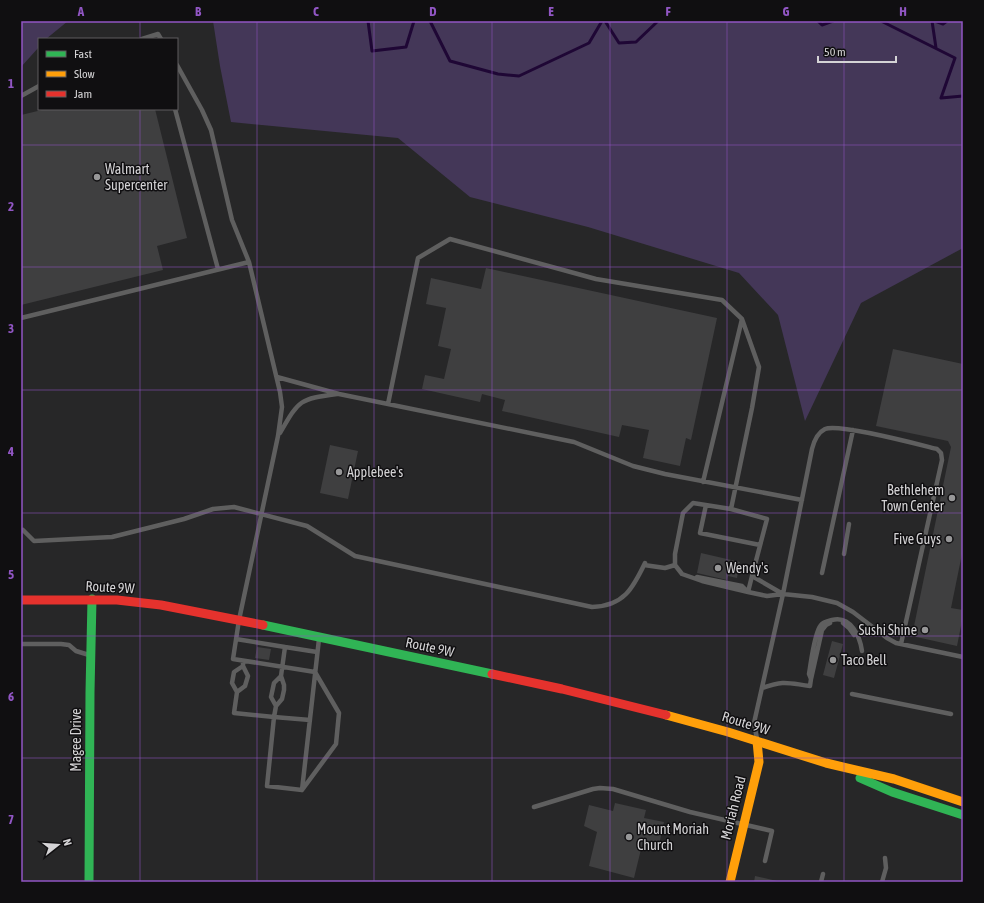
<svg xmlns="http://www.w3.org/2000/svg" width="984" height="903" font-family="'Asap Condensed',sans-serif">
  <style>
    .green { fill: #443758 }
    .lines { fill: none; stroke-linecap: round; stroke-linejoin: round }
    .stream { stroke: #1f0735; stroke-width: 3 }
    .building { fill: #3f3f40 }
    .lane { stroke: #5f5f5f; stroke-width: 4.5 }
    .fast { stroke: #30b455; stroke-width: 9 }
    .slow { stroke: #ff9f0a; stroke-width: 9 }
    .jam { stroke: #e5322d; stroke-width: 9 }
    .grid { fill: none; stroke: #9156c4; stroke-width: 1; stroke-opacity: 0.55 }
    .poi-dot { fill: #979798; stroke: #100f11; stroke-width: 1.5 }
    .labels { text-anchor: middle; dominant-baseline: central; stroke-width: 3; stroke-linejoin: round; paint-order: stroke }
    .poi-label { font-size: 14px; fill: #d4d3d5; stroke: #100f11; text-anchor: start }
    .street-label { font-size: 14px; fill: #d4d3d5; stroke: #100f11 }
    .neatline { fill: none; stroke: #9156c4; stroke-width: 1.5 }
    .grid-label { font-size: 13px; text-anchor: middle; font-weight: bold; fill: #9156c4 }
  </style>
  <rect width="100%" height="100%" fill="#272728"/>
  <path class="green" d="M21,21H68L46,39H39V47L21,67Z
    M213,21H963V248L861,303L805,421L778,315L739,273L588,227L470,197L398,138L231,122L220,66Z"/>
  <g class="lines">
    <path class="stream" d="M368,21L372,51L406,47L414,21
      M430,21L450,61L498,74L519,76L589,43L602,21
      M605,21L619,43L636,42L658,21
      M818,21L822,25L833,21
      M881,21L955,58L941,98L963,96
      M932,21L936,48
      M935,21L943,24L947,21"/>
  </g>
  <path class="building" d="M46,109H155L187,238L157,246L163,270L21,305V115Z
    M486,268L717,318L691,440L686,438L680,466L643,458L649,430L622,425L619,437L502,411L505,400L482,394L480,402L422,389L425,375L444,379L451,349L438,346L446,308L426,304L431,278L481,289Z
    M893,349L963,364V549L951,608L963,610V616L957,646L912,636L951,447L948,441L876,426Z
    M330,445L358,451L348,499L320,493Z
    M701,553L740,562L737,578L728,576L727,580L697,573Z
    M832,641L843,644L834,678L823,675Z
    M257,647L271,649L269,660L255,658Z
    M615,803L646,810L644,818L664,822L659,845L643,841L634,878L589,866L597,832L584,826L589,805L613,811Z
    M755,876L777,881V882H754Z"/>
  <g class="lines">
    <path class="lane" d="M142,39L158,34L161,39
      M177,65L202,110L211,130L232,220L249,262L280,392L282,407L278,436L239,620L233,659L315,672L339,713L336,744L302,790
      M21,96L39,86
      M175,109L218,269
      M21,318L249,262
      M277,377L339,394L574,442L633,466L665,474L802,500
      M388,404L418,258L450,239L596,279L722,300L742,319L759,367L752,408L731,509L767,519L752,576L748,592
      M280,433C299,400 299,399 337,394
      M703,482L742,319
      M706,505L700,533L760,545
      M23,530L34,541L112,537L184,519L213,509L234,507L307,526L355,556L592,607C624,606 633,588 645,563
      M844,554L849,524
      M644,565L665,568L675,565V554L683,513L693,503L731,509
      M675,565L682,574L702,581L748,592L767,596L783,594L812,597L837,603L853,612L887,638L896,643L963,657
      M822,573L853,430
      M752,576L783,594
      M697,577L742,586L747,591
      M843,623L849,628L854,635
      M236,639L285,647L281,676L284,685V690L282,699L276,706
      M21,644H61L69,645L76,651L89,655
      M285,647L317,652
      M243,666L234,672L232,683L237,692L234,713L274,717L267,786L302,790L319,639
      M281,676L274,683L271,697L276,706L274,717L310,720
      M811,679L822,630L826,625L830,623
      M762,688C785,680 787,683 810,686L811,679L809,674C811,663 814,633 821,625C823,622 828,621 832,620C851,615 860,637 862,651
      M237,692L245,686L248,676L243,666V663
      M852,694L951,714
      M757,739L754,723L783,594L812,449C814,441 817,433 825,429C839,423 917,444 937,449L941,453L942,460L901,644
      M534,807L593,789L600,788L613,789L690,812L772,831L765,861
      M821,882L823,874
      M882,882L886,868L885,858"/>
    <path class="fast" d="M263,625L492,674
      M860,778L892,792L963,815
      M89,882L90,692L92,599"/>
    <path class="slow" d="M666,715L728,732L826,763L894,779L963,802
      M730,882L759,762L757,741"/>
    <path class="jam" d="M21,600H117L161,605L263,625
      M492,674L562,689L666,715"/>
  </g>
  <path class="grid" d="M140,21V39M257,21V882M374,21V882M492,21V882M610,21V882M727,21V882M844,21V882M140,109V882M21,145H963M21,267H963M21,390H963M21,513H963M21,636H963M21,758H963"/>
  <g class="poi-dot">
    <circle cx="97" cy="177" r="4"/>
    <circle cx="339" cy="472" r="4"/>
    <circle cx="952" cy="498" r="4"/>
    <circle cx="949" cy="539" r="4"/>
    <circle cx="718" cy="568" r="4"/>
    <circle cx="925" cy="630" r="4"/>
    <circle cx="833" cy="660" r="4"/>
    <circle cx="629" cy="837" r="4"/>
  </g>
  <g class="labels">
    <g class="poi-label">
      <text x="105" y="169">Walmart<tspan x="105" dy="16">Supercenter</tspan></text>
      <text x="347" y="472">Applebee's</text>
      <text x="944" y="490" text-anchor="end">Bethlehem<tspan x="944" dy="16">Town Center</tspan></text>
      <text x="941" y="539" text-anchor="end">Five Guys</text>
      <text x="726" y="568">Wendy's</text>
      <text x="917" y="630" text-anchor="end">Sushi Shine</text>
      <text x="841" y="660">Taco Bell</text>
      <text x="637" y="829">Mount Moriah<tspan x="637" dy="16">Church</tspan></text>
    </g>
    <g class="street-label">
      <text transform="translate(110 587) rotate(3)">Route 9W</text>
      <text transform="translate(430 647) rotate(12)">Route 9W</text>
      <text transform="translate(746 723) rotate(17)">Route 9W</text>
      <text transform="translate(76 740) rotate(-90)">Magee Drive</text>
      <text transform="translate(733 808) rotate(-76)">Moriah Road</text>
    </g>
  </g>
  <rect width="984" height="903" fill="none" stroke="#100f11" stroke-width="44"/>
  <rect x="38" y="38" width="140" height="72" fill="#100f11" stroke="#5e5d5f"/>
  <rect x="46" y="51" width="20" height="6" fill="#30b455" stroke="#5e5d5f"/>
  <text x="74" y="58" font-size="12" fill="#d4d3d5">Fast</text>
  <rect x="46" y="71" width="20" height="6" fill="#ff9f0a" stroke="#5e5d5f"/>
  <text x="74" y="78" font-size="12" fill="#d4d3d5">Slow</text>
  <rect x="46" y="91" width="20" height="6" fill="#e5322d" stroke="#5e5d5f"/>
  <text x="74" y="98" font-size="12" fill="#d4d3d5">Jam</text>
  <g transform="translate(58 845) rotate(73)" stroke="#100f11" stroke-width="3" paint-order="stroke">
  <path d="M0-3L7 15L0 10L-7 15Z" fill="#d4d3d5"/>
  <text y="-6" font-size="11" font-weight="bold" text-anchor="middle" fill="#d4d3d5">N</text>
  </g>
  <path d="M818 56v6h78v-6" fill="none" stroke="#d4d3d5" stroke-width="2"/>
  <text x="824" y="56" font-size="12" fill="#d4d3d5" stroke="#100f11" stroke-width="3" paint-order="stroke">50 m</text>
  <rect x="22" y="22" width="940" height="859" class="neatline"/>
  <g class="grid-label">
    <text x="81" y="16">A</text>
    <text x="198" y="16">B</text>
    <text x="316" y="16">C</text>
    <text x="433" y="16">D</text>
    <text x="551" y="16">E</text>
    <text x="668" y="16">F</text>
    <text x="786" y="16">G</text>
    <text x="903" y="16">H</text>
    <text x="11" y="88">1</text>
    <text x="11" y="211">2</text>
    <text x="11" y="333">3</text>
    <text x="11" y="456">4</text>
    <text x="11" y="579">5</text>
    <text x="11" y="701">6</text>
    <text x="11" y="824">7</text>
  </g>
</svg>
